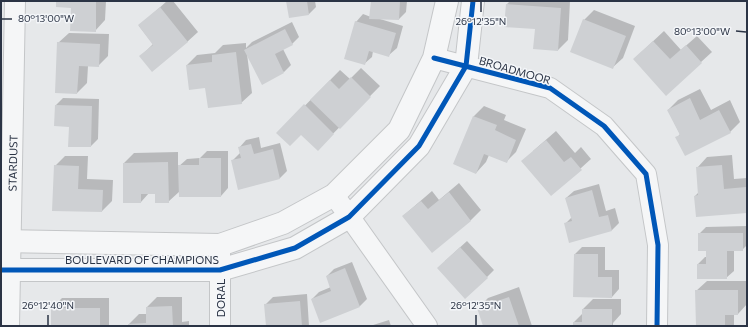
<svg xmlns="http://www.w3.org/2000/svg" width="748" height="327" font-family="Commissioner,sans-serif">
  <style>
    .shadow { fill: #0003 }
    .building { fill: #ced0d3 }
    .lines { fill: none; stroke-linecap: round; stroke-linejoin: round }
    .minor-casing { stroke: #c4c6c8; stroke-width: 22 }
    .tertiary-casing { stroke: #c4c6c8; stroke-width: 24 }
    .minor { stroke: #f5f6f7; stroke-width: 20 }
    .tertiary { stroke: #f5f6f7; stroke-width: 22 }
    .cycleway-casing { stroke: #f4f6f9; stroke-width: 8 }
    .cycleway { stroke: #0057b8; stroke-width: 5 }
    .ticks { fill: none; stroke: #2b3445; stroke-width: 1.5 }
    .labels { text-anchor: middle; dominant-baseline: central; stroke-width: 3; stroke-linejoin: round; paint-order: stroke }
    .street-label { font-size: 11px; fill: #2b3445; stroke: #f4f6f9 }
    .ticks-label { font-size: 10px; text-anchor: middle; fill: #2b3445; stroke: #f4f6f9; stroke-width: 3; stroke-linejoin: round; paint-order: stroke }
  </style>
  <rect width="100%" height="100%" fill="#e6e8ea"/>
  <path class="shadow" d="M57,1H106L105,20L95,31L72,7Z
    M167,1H173L198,32L187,42L141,56L153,44L139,26Z
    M287,1H315L316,7L309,14Z
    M372,1H407L406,12L399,19H380L403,26L397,48L389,55L373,51L372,57L364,64L356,22L363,14L371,17Z
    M510,1H570L568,40L558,50L536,28L505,26L507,4Z
    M594,10L635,26L623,58L612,68L584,20Z
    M292,22L299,37L292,44L283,49L291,65L284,72L247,54L252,93L241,103L206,87L187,65L197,55L215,53L223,45L246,43V48L252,42Z
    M664,31L681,50L697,36L712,52L666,94L634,59Z
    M69,33L109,34L108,56L98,66H88L87,83L77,93L58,43Z
    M361,68L380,86L318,149L301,134L278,133L340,70L350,79Z
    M700,89L711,110L730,100L740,122L730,132L677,138L680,134L668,110L678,100Z
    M63,98L99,99L98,139L91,146L70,126L56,105Z
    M484,106L506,115L504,120L526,129L516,152L506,162L489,155L486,162L476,173L455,164L474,116Z
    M556,131L575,153L581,147L591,159L551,195L533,151Z
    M259,137L261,148L280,143L287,171L280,178L239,189L232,161L240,153L239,148L246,140Z
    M207,151H228V188L221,196L180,191L168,202L156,193H149L141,202H124V163L134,153L178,152V167L187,159L200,158Z
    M732,155L734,179L747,178V212L697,216L695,196L699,192L697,168L707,157Z
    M65,156H88L87,179L113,180L112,201L102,211L53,210L55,166Z
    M459,183L481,210L471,220L432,251L403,216L432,191L439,200Z
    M599,184L606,211L615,208L619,223L612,230L570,241L565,224L572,217L566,198L574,191Z
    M747,226V245L742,250H734V271L726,278L698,264L705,257H707V250L699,234L706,227Z
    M467,241L494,270L487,277L445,261Z
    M582,247H605V270H619V289L612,297L574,296L575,254Z
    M352,262L367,299L360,306L312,299L319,292L331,287L327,276L334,269Z
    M707,281H747V304L738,314H734V326H697L696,291Z
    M519,287L532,326H484L478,308L488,298Z
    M307,294L309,326H267L265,305L273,297Z
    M157,297H182V322L189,321V326H129V324L139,314H147V307Z
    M62,298H109V326H52V308Z
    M593,299H621V314L613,323V326H574V322L583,313V309Z
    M389,320L391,326H370Z"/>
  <path class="building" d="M56,1H96V32L70,31L71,8L56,7Z
    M286,1H307L309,15L289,18Z
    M371,1H400L399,20L369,19Z
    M506,4L561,8L558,51L533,49L535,29L504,27Z
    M160,7L188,42L152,72L139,56L153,45L138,25Z
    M583,19L626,36L613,69L570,52Z
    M355,21L396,33L389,57L369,51L365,65L344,59Z
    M285,29L293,45L275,54L284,73L262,85L244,50Z
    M653,41L670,59L686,45L702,63L666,96L633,59Z
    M57,42L100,44L99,67L79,66L77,94L55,93Z
    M236,52L242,104L208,108L205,88L189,90L186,65L212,62V55Z
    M351,77L371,97L340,129L310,100L330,80L339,89Z
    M690,98L700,120L719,110L731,133L685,156L675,137L680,135L667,110Z
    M304,104L334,134L318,151L301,135L290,146L276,133Z
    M55,105L92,106L91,147H68L69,127L54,126Z
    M473,116L497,125L495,130L516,140L507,163L484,154L476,174L453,164Z
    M546,140L564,162L571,157L582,170L551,196L521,161Z
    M251,144L254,154L273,149L280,179L238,190L231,160L241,158L238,147Z
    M199,158H221V197H179L178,165H199Z
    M168,162L169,203H155V194H141V203H123V163Z
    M54,165L79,166L78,189L103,190L102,212L52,211Z
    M722,165L724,189L746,187L747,213L696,217L694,196L698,195L696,167Z
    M592,190L599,217L608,215L612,231L569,243L564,223L572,221L565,198Z
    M449,192L471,221L432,253L402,216L421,201L428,209Z
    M698,233H743V251H727V279H697V264H706V251H698Z
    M460,247L488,278L465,299L437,268Z
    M574,254H598V277H612V298L573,297Z
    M345,268L360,307L320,323L311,299L331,291L326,276Z
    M695,290H738V315H725V326H696Z
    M509,297L519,326H483L477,308Z
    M300,301L302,326H266L264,304Z
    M172,306L173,326H128V324L146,323V307Z
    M51,308H100V326H51Z
    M582,309H612V325L573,326V322H582Z"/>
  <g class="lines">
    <defs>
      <g id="minor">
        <path d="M434,58L550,88L604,126L646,174L658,245L657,326"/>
        <path d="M334,195L427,326"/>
        <path id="s1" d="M9,326L15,1"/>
        <path d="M220,326V245"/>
      </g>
      <path id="tertiary" d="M1,241L220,245L283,223L334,195L399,130L434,58L447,1
        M1,270H220L295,248L349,217L419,146L466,66L473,1"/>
    </defs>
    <use href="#minor" class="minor-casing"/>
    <use href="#tertiary" class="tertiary-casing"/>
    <use href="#minor" class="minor"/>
    <use href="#tertiary" class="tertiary"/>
    <defs>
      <path id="cycleway" d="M434,58L550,88L604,126L646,174L658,245L657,326
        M1,270H220L295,248L349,217L419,146L466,66L473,1"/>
    </defs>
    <use href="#cycleway" class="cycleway-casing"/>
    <use href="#cycleway" class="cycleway"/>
  </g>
  <path class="ticks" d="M481,12V2M2,19H12M736,31L746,32M48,325V315M476,325V315"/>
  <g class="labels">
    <g class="street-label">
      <text transform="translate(515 70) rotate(16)">BROADMOOR</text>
      <text stroke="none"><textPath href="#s1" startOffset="163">STARDUST</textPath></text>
      <text x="142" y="259">BOULEVARD OF CHAMPIONS</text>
      <text transform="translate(220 298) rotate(-90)">DORAL</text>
    </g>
  </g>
  <g class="ticks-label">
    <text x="46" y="22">80°13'00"W</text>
    <text x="481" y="25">26°12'35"N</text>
    <text x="702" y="35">80°13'00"W</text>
    <text x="48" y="309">26°12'40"N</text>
    <text x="476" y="309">26°12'35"N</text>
  </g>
  <rect width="748" height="327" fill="none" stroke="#2b3445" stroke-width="4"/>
</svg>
